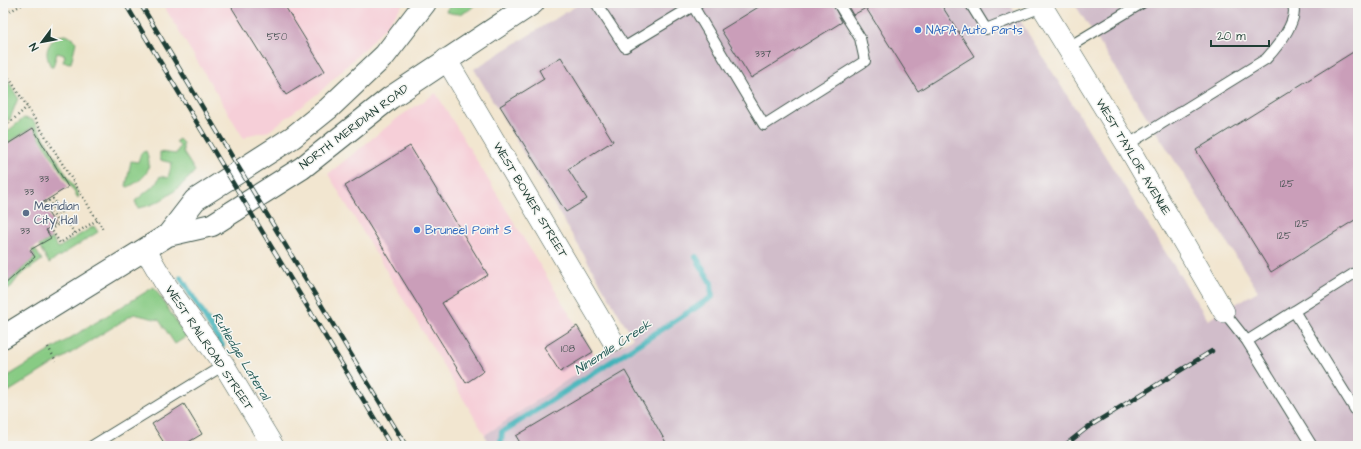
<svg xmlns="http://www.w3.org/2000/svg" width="1361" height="449" font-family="'Architects Daughter',sans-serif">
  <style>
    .built { fill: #f6cfd8 }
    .industrial { fill: #d1bdca }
    .green { fill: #88cb84; stroke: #54845c }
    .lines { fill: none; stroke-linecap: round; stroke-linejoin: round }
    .stream { stroke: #43b3ba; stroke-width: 6 }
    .building { fill: #ca9eb9 }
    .service-casing { stroke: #3f564b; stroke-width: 12 }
    .minor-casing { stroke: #3f564b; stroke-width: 22 }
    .primary-casing { stroke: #3f564b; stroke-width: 24 }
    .path { stroke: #3f564b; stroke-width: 2.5; stroke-dasharray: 1 3; stroke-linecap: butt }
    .service { stroke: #fff; stroke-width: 10 }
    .minor { stroke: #fff; stroke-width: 21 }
    .primary { stroke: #fff; stroke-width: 22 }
    .rail-casing { stroke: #1f3d34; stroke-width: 4.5 }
    .rail { stroke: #f6f6f2; stroke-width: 3; stroke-dasharray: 9; stroke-linecap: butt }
    .shop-dot { fill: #3f7fe0; stroke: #f6f6f2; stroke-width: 1.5 }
    .service-dot { fill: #5c6f8a; stroke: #f6f6f2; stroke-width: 1.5 }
    .labels { text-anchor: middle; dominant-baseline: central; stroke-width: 3; stroke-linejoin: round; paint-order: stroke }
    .number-label { font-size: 10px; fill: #4a5555 }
    .shop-label { font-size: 12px; fill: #366cbe; stroke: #f6f6f2; text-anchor: start }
    .street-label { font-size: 12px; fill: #1f3d34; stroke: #f6f6f2 }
    .service-label { font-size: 12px; fill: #4e5e75; stroke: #f6f6f2; text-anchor: start }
    .water-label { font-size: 13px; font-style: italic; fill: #2a605c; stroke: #f6f6f2 }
  </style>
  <rect width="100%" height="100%" fill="#f6f6f2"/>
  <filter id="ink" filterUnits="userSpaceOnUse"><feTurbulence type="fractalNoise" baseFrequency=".025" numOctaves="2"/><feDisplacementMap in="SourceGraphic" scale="8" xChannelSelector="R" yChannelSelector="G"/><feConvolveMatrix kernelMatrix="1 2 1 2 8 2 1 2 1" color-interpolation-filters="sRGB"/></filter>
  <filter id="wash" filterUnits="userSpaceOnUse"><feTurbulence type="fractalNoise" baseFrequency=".012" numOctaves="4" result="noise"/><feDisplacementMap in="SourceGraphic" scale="16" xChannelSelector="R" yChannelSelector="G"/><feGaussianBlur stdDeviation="0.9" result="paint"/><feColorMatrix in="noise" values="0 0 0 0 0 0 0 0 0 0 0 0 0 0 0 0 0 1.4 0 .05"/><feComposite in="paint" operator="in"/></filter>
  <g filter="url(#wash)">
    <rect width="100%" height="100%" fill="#f2e6d0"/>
    <path class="built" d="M162,3H404L387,25L362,51L320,92L269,131L249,135L244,139Z
      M436,93L597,360L485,435L328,174L399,117Z"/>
    <path class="industrial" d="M581,3H1009L1208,320L1258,291L1074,3H1358V446H488L485,435L597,360L633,338L474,69Z"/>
    <path class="green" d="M451,3H476C469,13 457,17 446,11Z
      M65,35L71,37L76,42L71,63L63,62L65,55L57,53L53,67H51C44,53 46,45 58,36Z
      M3,72L18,98L10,119L3,124Z
      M24,118L33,120L79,195L78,198L33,127L3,146V135Z
      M179,139L183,143V152L195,171C181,187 161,205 138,208L135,201L156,184L160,176L168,178L172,163L160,160V152L176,154L180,146L176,141Z
      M146,151C154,169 145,179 128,187L126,186L131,161L138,162L141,153Z
      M94,226L98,232L49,263L39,246L52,238L58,248Z
      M35,249L42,260L19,276L11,287L5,290L4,286L35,257L32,250Z
      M154,287L186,337L175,344L159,320L134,314L3,395V379Z"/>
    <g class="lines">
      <path class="stream" d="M181,278L222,345
        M502,446L501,443L502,432L712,297L711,283L696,257"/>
    </g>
    <g id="blocks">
      <path class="building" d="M229,3H283L325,71L286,95Z
        M765,3H832L842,22L751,78L721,30Z
        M846,3H940L974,56L918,91L866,8L853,15Z
        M1358,49V218L1271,272L1196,150Z
        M561,57L613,141L568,169L587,199L566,212L500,106L544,79L539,70Z
        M33,128L68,187L42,203L55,224L46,230L51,238L30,250L35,257L3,286V147Z
        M410,146L488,275L442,303L484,371L466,383L345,186Z
        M577,326L593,352L560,372L544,347Z
        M625,371L668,446H522L516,436Z
        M184,404L202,434L182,446H166L152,424Z"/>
    </g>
  </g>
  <g filter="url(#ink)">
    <use href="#blocks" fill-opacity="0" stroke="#3f564b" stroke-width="1"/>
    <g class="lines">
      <defs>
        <path id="service" d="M596,3L625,47L693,6
          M698,3L693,6L764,125L865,61L860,38L838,3
          M970,3L986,29L1042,7
          M1067,48L1142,3
          M1127,145L1266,59C1276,48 1301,19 1292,3
          M1294,311L1358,414
          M1224,312L1247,341L1312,446
          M1247,341L1358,271
          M92,446L224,365"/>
        <path id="minor" d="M1040,3L1127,145L1224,312
          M446,59L613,341
          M145,249L166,285L224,365L273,446"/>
        <path id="primary" d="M168,235L195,200L293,137L329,108L385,55L425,3
          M3,337L168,235L212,225L302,168L390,98L533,3"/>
      </defs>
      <use href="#service" class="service-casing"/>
      <use href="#minor" class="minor-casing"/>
      <use href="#primary" class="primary-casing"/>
      <path class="path" d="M3,15L25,3
        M3,40V41
        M3,68L104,231
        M3,129L27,107
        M45,202L59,224L51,229
        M59,224L62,222L49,201L53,199L75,234
        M47,232L51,229L60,243L97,220
        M48,347L56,361"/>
      <use href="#service" class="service"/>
      <use href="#minor" class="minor"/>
      <use href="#primary" class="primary"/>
      <defs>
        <path id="rail" d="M125,3L391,446
          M140,3L406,446
          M1064,446L1088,427L1212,351"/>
      </defs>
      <use href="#rail" class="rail-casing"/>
      <use href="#rail" class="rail"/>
    </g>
  </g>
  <g class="shop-dot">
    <circle cx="918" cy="30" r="4"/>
    <circle cx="417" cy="230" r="4"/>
  </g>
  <circle class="service-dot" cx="26" cy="213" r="4"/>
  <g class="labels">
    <g class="number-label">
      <text x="277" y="37">550</text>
      <text x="763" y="54">337</text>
      <text x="44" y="179">33</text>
      <text x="1287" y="184">125</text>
      <text x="29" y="192">33</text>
      <text x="1302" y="224">125</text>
      <text x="25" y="231">33</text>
      <text x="1284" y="236">125</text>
      <text x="568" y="349">108</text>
    </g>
    <g class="shop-label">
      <text x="926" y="30">NAPA Auto Parts</text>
      <text x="425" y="230">Bruneel Point S</text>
    </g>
    <g class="street-label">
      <text transform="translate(354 127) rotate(-37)">NORTH MERIDIAN ROAD</text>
      <text transform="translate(1133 157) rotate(59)">WEST TAYLOR AVENUE</text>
      <text transform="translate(530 200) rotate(59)">WEST BOWER STREET</text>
      <text transform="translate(209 348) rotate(56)">WEST RAILROAD STREET</text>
    </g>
    <g class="service-label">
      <text x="34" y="206">Meridian<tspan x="34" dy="14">City Hall</tspan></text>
    </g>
    <g class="water-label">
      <text transform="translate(613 347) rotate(-33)">Ninemile Creek</text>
      <text transform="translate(241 356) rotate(59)">Rutledge Lateral</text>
    </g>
  </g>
  <rect width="1361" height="449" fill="none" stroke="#f6f6f2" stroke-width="16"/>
  <g transform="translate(42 42) rotate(238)" stroke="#f6f6f2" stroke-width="3" paint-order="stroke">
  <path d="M0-3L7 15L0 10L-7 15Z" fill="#1f3d34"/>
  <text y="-6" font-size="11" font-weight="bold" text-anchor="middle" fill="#1f3d34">N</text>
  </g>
  <path d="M1211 40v6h58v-6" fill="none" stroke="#1f3d34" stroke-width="2"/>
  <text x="1217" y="40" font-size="12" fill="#1f3d34" stroke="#f6f6f2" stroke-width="3" paint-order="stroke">20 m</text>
</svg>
